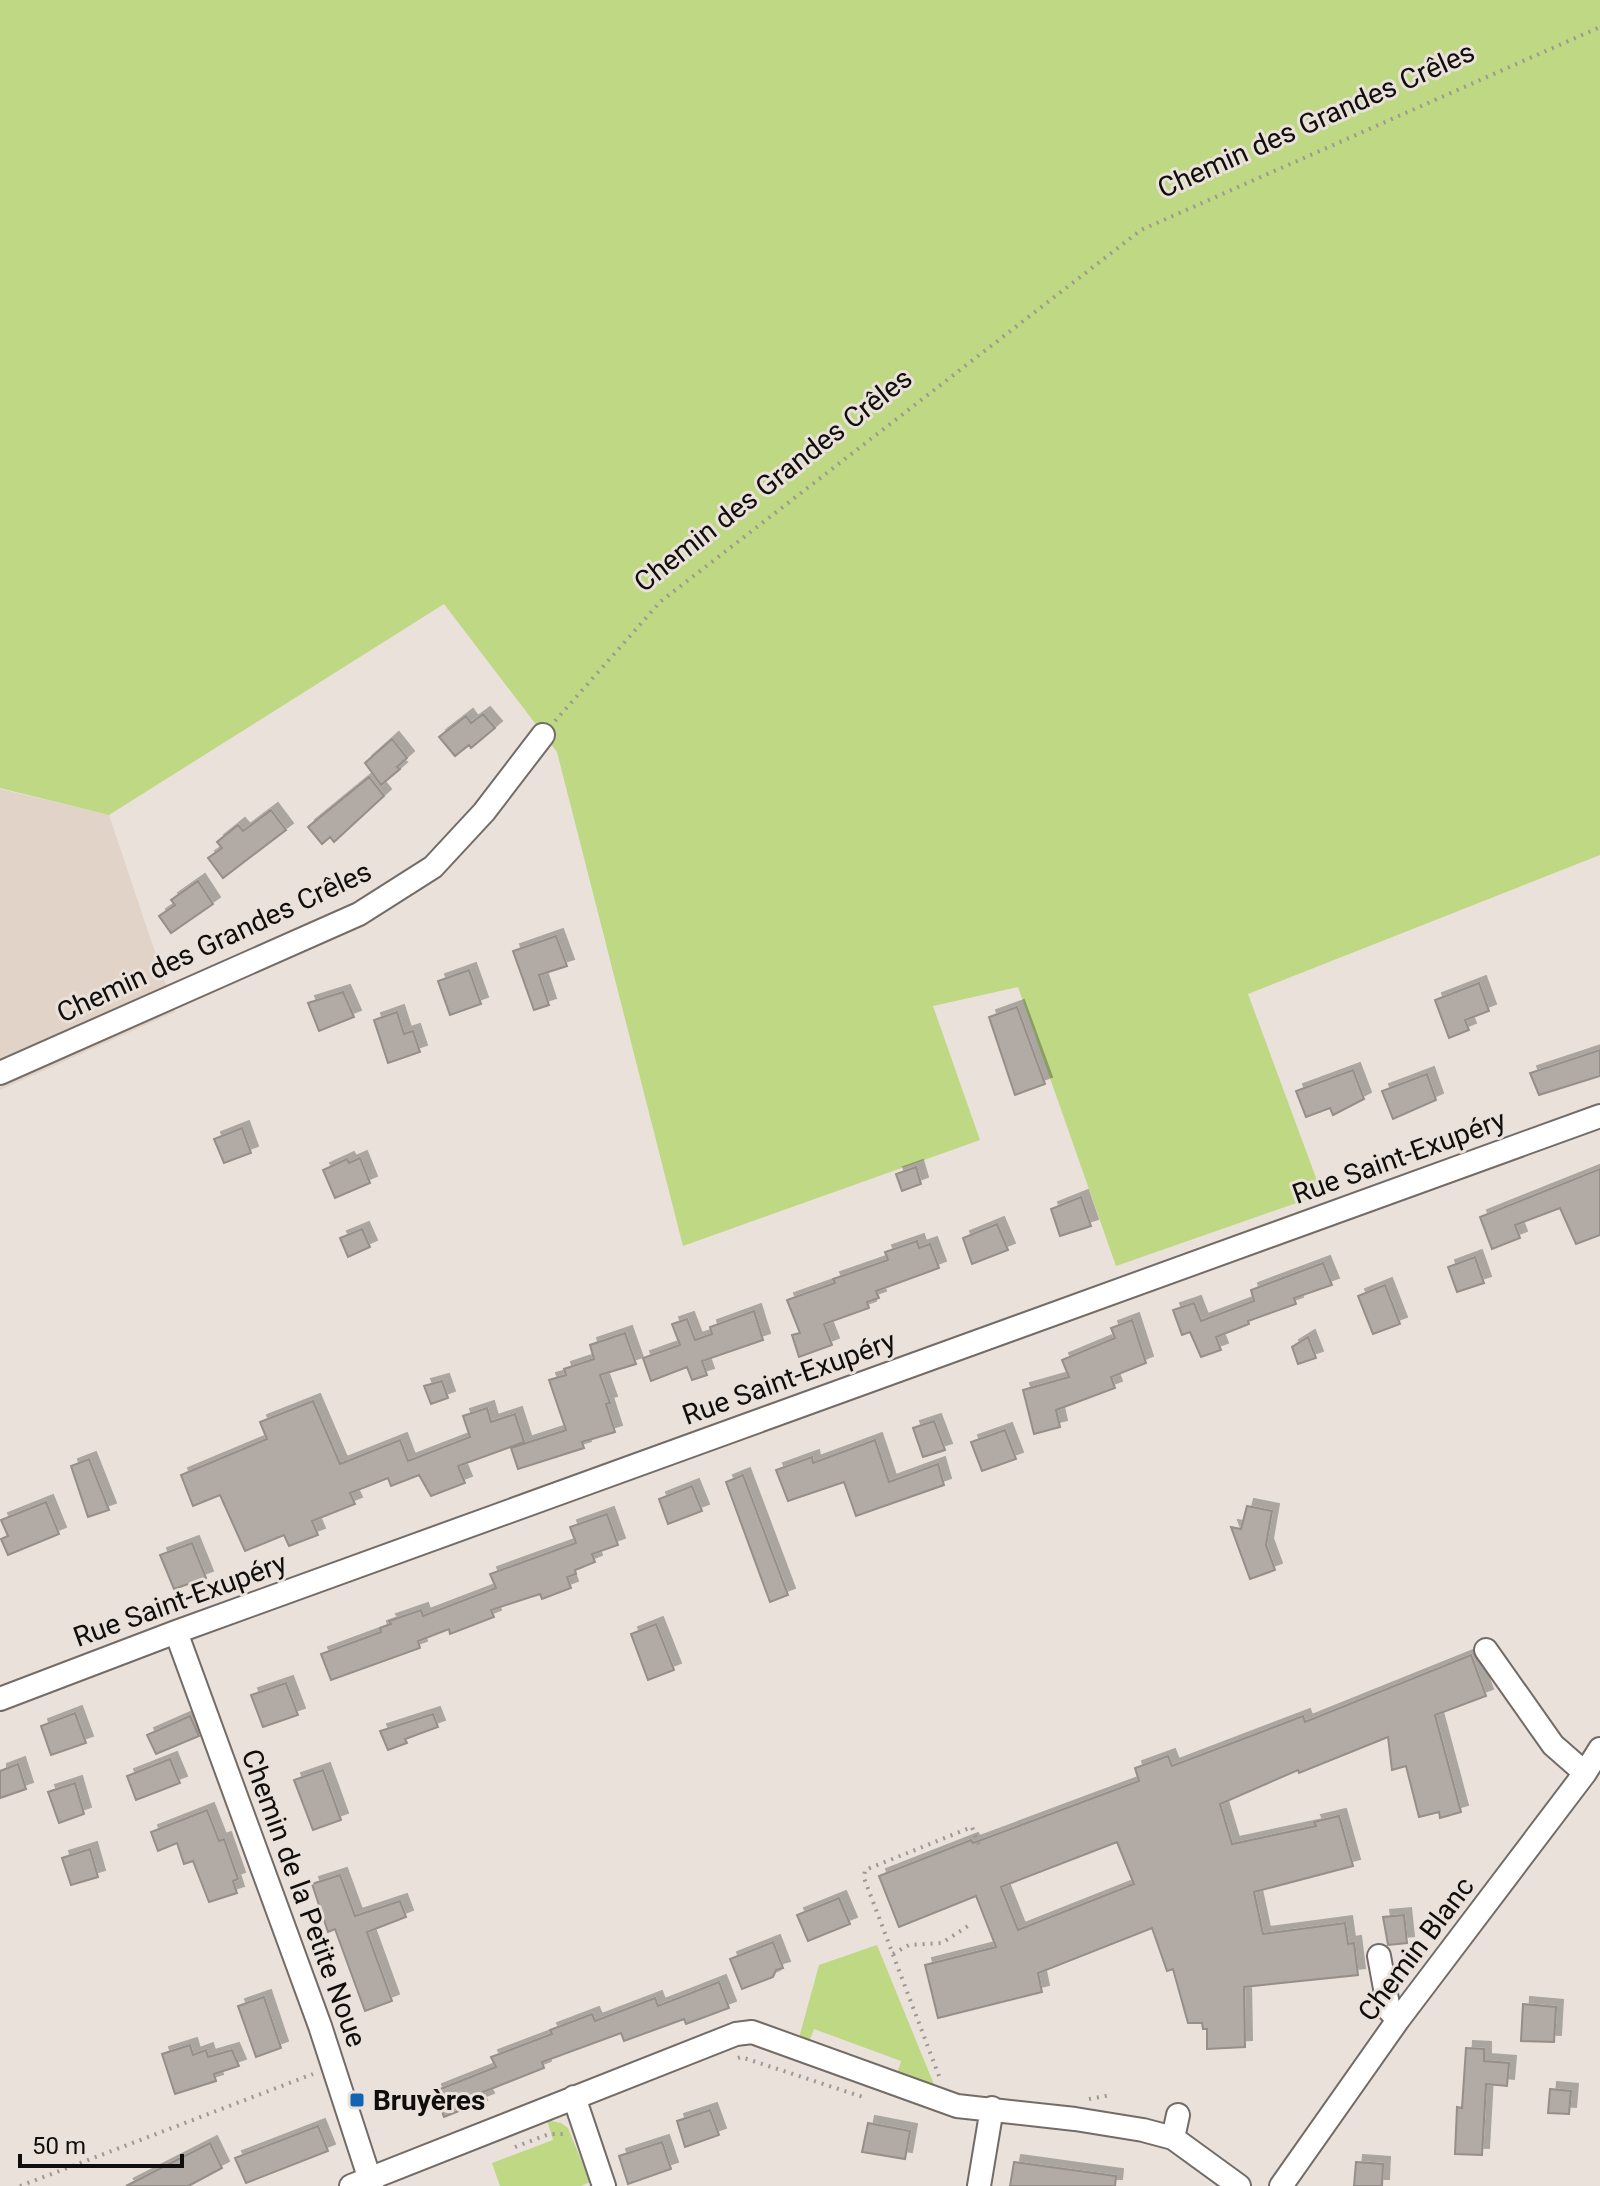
<svg xmlns="http://www.w3.org/2000/svg" width="1600" height="2186" font-family="Roboto,sans-serif">
  <style>
    .built { fill: #e2d3c8 }
    .green { fill: #bed884 }
    .building { fill: #b2aaa4; stroke: #968e88; stroke-width: 2; fill-rule: evenodd; filter: url(#shadow) }
    .lines { fill: none; stroke-linecap: round; stroke-linejoin: round }
    .minor-casing { stroke: #736c66; stroke-width: 26 }
    .path { stroke: #9e9893; stroke-width: 4; stroke-dasharray: 2 6; stroke-linecap: butt }
    .minor { stroke: #fff; stroke-width: 22 }
    .poi-dot { fill: #1365b3; stroke: #e9e1da; stroke-width: 3 }
    .labels { text-anchor: middle; dominant-baseline: central; stroke-width: 6; stroke-linejoin: round; paint-order: stroke }
    .street-label { font-size: 28px; fill: #100e0c; stroke: #e9e1da }
    .poi-label { font-size: 28px; font-weight: bold; fill: #100e0c; stroke: #e9e1da; text-anchor: start }
  </style>
  <defs>
    <filter id="shadow"><feDropShadow dx="7" dy="-7" stdDeviation="0" flood-color="#0004"/></filter>
  </defs>
  <rect width="100%" height="100%" fill="#e9e1da"/>
  <path class="built" d="M0,789L109,815L175,1012L0,1090Z"/>
  <path class="green" d="M0,0H1600V855L1248,994L1322,1194L1116,1266L1018,987L933,1006L980,1140L683,1246L557,752L444,604L109,815L0,788Z
    M877,1945L935,2087L896,2077L901,2061L814,2029L808,2045L799,2038L819,1965Z
    M547,2120L561,2123L568,2128L590,2182L581,2186H500L492,2163L553,2140Z"/>
  <path class="building" d="M483,714L495,728L471,748L469,745L455,756L439,737L466,716L471,723Z
    M392,739L407,758L397,767L400,769L381,785L365,763Z
    M369,777L384,796L334,842L330,837L322,844L308,827Z
    M271,810L286,830L223,878L208,858L222,848L217,842L238,825L243,831Z
    M198,881L213,904L171,933L159,916L175,905L171,900Z
    M556,936L567,966L539,975L549,1005L534,1010L513,951Z
    M469,970L481,1004L450,1015L438,981Z
    M1479,983L1489,1011L1465,1020L1469,1030L1449,1038L1435,1000Z
    M343,992L354,1017L319,1031L308,1003Z
    M1017,1007L1045,1084L1015,1095L989,1017Z
    M397,1012L404,1034L413,1031L420,1052L388,1063L374,1020Z
    M1600,1050V1076L1539,1095L1530,1073Z
    M1353,1070L1364,1099L1333,1115L1330,1108L1306,1117L1296,1091Z
    M1427,1074L1436,1100L1393,1119L1382,1091Z
    M242,1128L251,1153L224,1163L214,1139Z
    M360,1158L370,1183L335,1198L323,1170L347,1159L349,1163Z
    M916,1167L921,1184L902,1191L896,1174Z
    M1600,1169V1235L1576,1244L1560,1208L1515,1225L1520,1238L1492,1249L1480,1217Z
    M1081,1197L1091,1226L1060,1236L1051,1209Z
    M997,1224L1008,1250L972,1264L963,1238Z
    M362,1229L370,1247L348,1257L340,1238Z
    M917,1241L919,1248L930,1244L939,1268L876,1291L879,1298L867,1302L869,1308L824,1324L832,1345L799,1357L792,1335L800,1333L787,1300L835,1283L833,1279L888,1260L885,1252Z
    M1475,1257L1484,1283L1457,1292L1448,1267Z
    M1323,1263L1332,1285L1294,1298L1296,1304L1248,1321L1249,1324L1216,1337L1221,1350L1201,1357L1190,1332L1182,1335L1173,1310L1194,1303L1201,1321L1254,1301L1251,1290Z
    M1385,1285L1400,1324L1373,1334L1358,1296Z
    M754,1311L763,1340L702,1361L707,1375L692,1380L687,1367L651,1381L643,1358L680,1345L672,1324L687,1319L695,1340L712,1334L710,1327Z
    M1132,1320L1146,1363L1111,1377L1115,1388L1056,1410L1060,1427L1034,1434L1023,1390L1069,1377L1062,1360L1115,1338L1111,1328Z
    M625,1333L636,1364L600,1375L610,1403L606,1404L615,1432L582,1442L584,1448L518,1469L511,1448L566,1430L549,1380L566,1375L564,1369L594,1359L590,1345Z
    M1308,1337L1316,1358L1298,1364L1292,1347Z
    M442,1381L448,1398L431,1404L424,1386Z
    M313,1401L340,1464L400,1440L408,1461L470,1437L463,1416L487,1408L491,1422L515,1414L524,1442L458,1466L465,1483L431,1496L419,1475L391,1486L388,1478L350,1493L355,1504L312,1521L318,1535L289,1546L284,1535L245,1551L220,1495L193,1506L181,1475L267,1439L260,1422Z
    M934,1421L945,1450L923,1457L913,1428Z
    M1005,1430L1016,1459L982,1471L971,1442Z
    M875,1440L889,1482L938,1464L944,1485L856,1516L844,1482L788,1501L776,1470L812,1457L813,1463Z
    M89,1459L109,1510L88,1517L71,1466Z
    M743,1475L788,1595L770,1602L726,1482Z
    M692,1486L702,1511L668,1524L659,1499Z
    M46,1502L59,1534L8,1555L1,1539L8,1536L1,1520Z
    M1247,1506L1272,1511L1266,1545L1275,1570L1250,1579L1231,1527L1241,1529Z
    M607,1514L618,1545L592,1554L595,1562L575,1570L576,1574L567,1577L571,1588L542,1599L540,1594L491,1610L494,1617L450,1634L449,1629L418,1641L420,1648L331,1680L321,1654L381,1632L380,1628L391,1624L389,1621L421,1610L423,1616L496,1588L490,1574L576,1543L570,1527Z
    M192,1543L206,1578L174,1589L160,1555Z
    M656,1624L674,1670L648,1680L631,1634Z
    M1471,1655L1486,1696L1435,1715L1461,1812L1440,1818L1439,1812L1419,1817L1406,1766L1392,1770L1388,1737L1299,1773L1298,1770L1220,1804L1232,1844L1316,1826L1314,1822L1339,1816L1353,1866L1254,1892L1263,1934L1345,1923L1348,1944L1354,1943L1358,1975L1244,1987L1245,2047L1207,2049V2029H1203L1202,2023H1188L1173,1969L1167,1971L1152,1928L1038,1973L1042,1992L938,2018L925,1965L996,1947L976,1896L899,1927L879,1876L971,1840L973,1843L1139,1781L1135,1768L1168,1756L1172,1766L1303,1716L1305,1722ZM1117,1842L1134,1884L1018,1930L1001,1887Z
    M286,1683L298,1715L263,1727L251,1695Z
    M75,1713L86,1743L51,1755L41,1726Z
    M433,1714L438,1727L405,1739L407,1743L388,1750L380,1731Z
    M190,1716L199,1736L156,1754L147,1735Z
    M170,1759L180,1783L136,1800L127,1776Z
    M18,1764L26,1789L0,1798V1771Z
    M323,1770L341,1820L313,1830L294,1780Z
    M75,1783L84,1814L59,1823L48,1792Z
    M207,1810L219,1841L224,1839L238,1879L233,1881L237,1893L209,1902L193,1861L184,1864L177,1843L158,1851L151,1832Z
    M90,1849L98,1877L71,1885L62,1858Z
    M340,1875L355,1916L400,1901L406,1917L367,1932L392,2001L365,2011L335,1929L328,1932L312,1884Z
    M839,1898L850,1924L808,1941L797,1915Z
    M1404,1915L1407,1943L1388,1945L1383,1917Z
    M773,1942L783,1968L776,1970L773,1977L742,1989L730,1959Z
    M719,1982L729,2008L686,2024L684,2019L624,2041L621,2033L542,2062L544,2068L483,2092L487,2100L444,2117L435,2091L496,2067L491,2057L552,2034L550,2030L592,2014L595,2021L655,1998L658,2006Z
    M264,1997L281,2048L256,2057L238,2006Z
    M1523,2004L1556,2007L1554,2042L1521,2041Z
    M190,2045L193,2055L206,2050L208,2057L232,2050L239,2066L214,2074L216,2081L175,2094L162,2054Z
    M1466,2048L1484,2049V2061L1509,2063L1507,2086L1486,2084L1482,2155L1455,2154L1457,2107L1462,2108Z
    M1550,2089L1571,2091L1569,2114L1548,2113Z
    M710,2110L719,2135L685,2147L677,2121Z
    M868,2123L910,2131L905,2159L862,2152Z
    M318,2126L328,2151L246,2183L235,2158Z
    M662,2142L671,2169L628,2184L619,2156Z
    M210,2143L222,2168L192,2184L188,2186H126Z
    M1014,2162L1116,2176L1115,2186H1010Z
    M1356,2162L1383,2164L1382,2186H1354Z"/>
  <g class="lines">
    <defs>
      <path id="minor" d="M0,1073L359,914L433,867L484,812L543,735
        M176,1632L320,2026L372,2186
        M1486,1650L1553,1745L1585,1773
        M0,1699L176,1632L1600,1116
        M1379,1956L1389,2010L1398,2020
        M574,2097L604,2186
        M1173,2138L1178,2115
        M351,2186L736,2034L752,2032L957,2106L1075,2119L1143,2130L1173,2138L1239,2186
        M979,2186L992,2108
        M1281,2186L1398,2020L1585,1773L1600,1749"/>
    </defs>
    <use href="#minor" class="minor-casing"/>
    <path class="path" d="M555,721L660,602L1141,230L1600,27
      M893,1954L909,1945L942,1943L968,1926
      M738,2058L741,2057L863,2097
      M939,2076L864,1878L865,1870L972,1827L980,1848
      M1089,2099L1111,2095
      M515,2147L549,2134H563
      M20,2186L313,2074"/>
    <use href="#minor" class="minor"/>
  </g>
  <rect class="poi-dot" x="349" y="2092" width="16" height="16" rx="4"/>
  <g class="labels">
    <g class="street-label">
      <text transform="translate(1316 120) rotate(-24)">Chemin des Grandes Crêles</text>
      <text transform="translate(773 480) rotate(-38)">Chemin des Grandes Crêles</text>
      <text transform="translate(214 942) rotate(-25)">Chemin des Grandes Crêles</text>
      <text transform="translate(1399 1157) rotate(-20)">Rue Saint-Exupéry</text>
      <text transform="translate(789 1378) rotate(-20)">Rue Saint-Exupéry</text>
      <text transform="translate(180 1600) rotate(-20)">Rue Saint-Exupéry</text>
      <text transform="translate(304 1898) rotate(70)">Chemin de la Petite Noue</text>
      <text transform="translate(1416 1949) rotate(-53)">Chemin Blanc</text>
    </g>
    <g class="poi-label">
      <text x="373" y="2100">Bruyères</text>
    </g>
  </g>
  <path d="M20 2154v12h162v-12" fill="none" stroke="#100e0c" stroke-width="4"/>
  <text x="32" y="2154" font-size="24" fill="#100e0c" stroke="#e9e1da" stroke-width="6" paint-order="stroke">50 m</text>
</svg>
